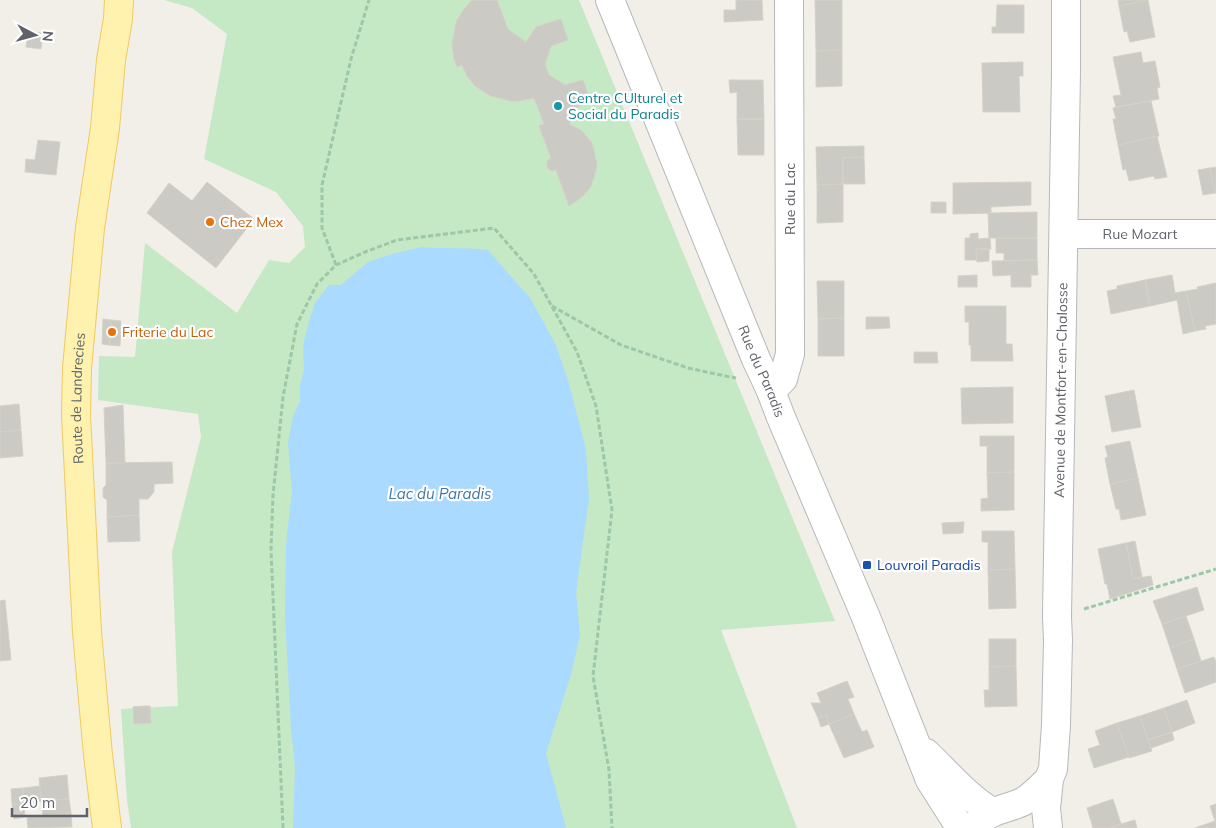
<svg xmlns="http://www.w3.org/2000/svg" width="1216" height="828" font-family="Mulish,sans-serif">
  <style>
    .green { fill: #c5e8c5 }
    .water { fill: #aadaff }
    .building { fill: #cccac5; stroke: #d6d1c6 }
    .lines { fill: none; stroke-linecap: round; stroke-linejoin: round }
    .minor-casing { stroke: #b5b8bc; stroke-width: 30 }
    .major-casing { stroke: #f2c960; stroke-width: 30 }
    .path { stroke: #9cc7a9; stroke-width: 3; stroke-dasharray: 5 2.5; stroke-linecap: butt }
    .minor { stroke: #fff; stroke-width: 28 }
    .major { stroke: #fff2af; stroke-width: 28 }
    .culture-dot { fill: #0f9aa8; stroke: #fff; stroke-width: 2 }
    .food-dot { fill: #e8710a; stroke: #fff; stroke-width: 2 }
    .transit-dot { fill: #1a4fb4; stroke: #fff; stroke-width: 2 }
    .labels { text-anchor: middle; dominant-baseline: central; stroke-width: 4.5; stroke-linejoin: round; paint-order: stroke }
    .culture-label { font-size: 14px; fill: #0d838f; stroke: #fff; text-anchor: start }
    .street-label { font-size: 14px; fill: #5f6368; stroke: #fff }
    .food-label { font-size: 14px; fill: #c56008; stroke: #fff; text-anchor: start }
    .transit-label { font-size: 14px; fill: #164399; stroke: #fff; text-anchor: start }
    .water-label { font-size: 15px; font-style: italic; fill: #4174aa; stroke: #fff }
  </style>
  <rect width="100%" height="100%" fill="#f1efe8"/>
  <path class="green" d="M164,0H579L835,621L721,630L797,828H131L127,800L121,709L178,706L172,552L201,437L198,414L98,400L99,356L135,357L145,243L237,313L269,260L289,263L305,247L303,226L276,192L204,159L227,34L192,8Z"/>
  <path class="water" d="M421,247C443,249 465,247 488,250L530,298L555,343L568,380L586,449L589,499L576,592L580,635L571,675L546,753L566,828H293L295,767L291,728L285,616L286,544L292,491L288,443L293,416L300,401V385L304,370L303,345L308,325L315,303L329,285H341L368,262L392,254Z"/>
  <path class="building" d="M472,0H497L508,29L526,42L536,27L561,19L568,40L551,46L545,64L549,75L565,85L583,80L591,102L567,111L573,117L569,124L582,131L592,143L594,150L597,165L594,178L590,188L582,197L569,206L556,170L551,171L547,167V161L551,158L539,126L544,124L534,98L519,101H510L491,96L475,86L467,76L462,65L457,67L454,59L452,45L455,28L457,20L464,9Z
    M736,0H762L763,20L724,22V10H736Z
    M815,0H842V50L816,51Z
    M1118,0H1148L1119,6Z
    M1148,0L1155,37L1130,42L1127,31L1124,32L1119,6Z
    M997,5H1024V33H992V27H996Z
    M28,32L43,33L41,49L26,47Z
    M842,50V86L816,87V51Z
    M1141,52L1143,63L1155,61L1160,87L1157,88L1159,99L1116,107L1113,96L1121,95L1113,57Z
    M1023,62V76H1019L1020,112H983L982,63Z
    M729,80H763L764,119H737V92L730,93Z
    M1151,101L1159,136L1118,145L1113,119H1116L1113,108Z
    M737,119H764V155H738Z
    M1157,136L1167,177L1155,179L1154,176L1129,181L1126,169L1123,170L1118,145Z
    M38,140L60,142L56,175L25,172L26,159L35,160Z
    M864,146V157L843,158V184L817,185L816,147Z
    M864,157L865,184H843V158Z
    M1216,167V193H1215L1210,168Z
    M1210,168L1215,193L1203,195L1198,170Z
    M207,182L254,219L216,268L147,213L169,183L192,201Z
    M1031,182V205L991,207V213L953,214V183Z
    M843,184V222L817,223V185Z
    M931,202H946V213H931Z
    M1037,212V238H989L988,213Z
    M978,233V239L990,238L991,249H976L977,260H965V238H970V234Z
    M996,238H1037V260L1004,261V253H996Z
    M976,249H989V261L977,262Z
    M1037,260L1038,275H1031V287H1011V275L993,276L992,261Z
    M977,275V287H958V276Z
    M1172,275L1175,293L1186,291L1195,331L1183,334L1177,300L1150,306L1145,280Z
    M1145,280L1150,306L1111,314L1107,291L1117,289V286Z
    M817,281H844V318L818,319Z
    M1216,283V324L1205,326L1206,329L1195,331L1186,291L1198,289L1197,287Z
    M965,306H1006V344H1012L1013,361H971V345H969V322H965Z
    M866,317H889L890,328L866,329Z
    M844,318V356H818V319Z
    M103,319L111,320L109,345L102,344Z
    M111,320L121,321L120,346L109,345Z
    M914,352H937L938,363H914Z
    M1013,387V423L962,424L961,388Z
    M1134,390L1141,427L1112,432L1105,396Z
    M19,404L21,430L0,432V406Z
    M123,405L125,463H106L104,408Z
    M21,430L23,456L0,458V432Z
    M980,436H1014V472L987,473V446H980Z
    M1130,441L1138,478L1110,484L1105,458L1108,457L1105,446Z
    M172,462L173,483L154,484V492L148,499H139V515L107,517V500L103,497V488L106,485V463Z
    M1014,472V510L981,511V499L988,498L987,473Z
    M1138,478L1146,515L1121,520L1119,509H1116L1110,484Z
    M139,515L140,541L108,542L107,517Z
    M964,522L963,533L943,534L942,523Z
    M982,531H1014L1015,569L988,570V542H982Z
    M1135,541L1142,577L1133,579L1126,543Z
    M1126,543L1133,579L1151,576L1153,585L1110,599L1107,584H1105L1098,549Z
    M1015,569L1016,608L989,609L988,570Z
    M1197,587L1204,610L1162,624L1153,601Z
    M5,600L11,660L0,661V601Z
    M1186,616L1194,639L1170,648L1162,624Z
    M989,639H1016V666L989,667Z
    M1194,639L1201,661L1177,669L1170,648Z
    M1214,657L1216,662V682L1185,693L1177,669Z
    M1016,666L1017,706L985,707L984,690H989V667Z
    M847,681L854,697L848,699L854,714L829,724L826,715L818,718L811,703H821L817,693Z
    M1187,700L1195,723L1172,732L1164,708Z
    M145,706H150L151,723L134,724L133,707Z
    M1164,708L1172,732L1148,740L1140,716Z
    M854,714L862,732L867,730L874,747L844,758L829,724Z
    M826,715L829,724L821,727L818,718Z
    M1140,716L1152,751L1129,758L1117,723Z
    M1117,723L1129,757L1094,768L1088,749L1100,745L1095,731Z
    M1172,732L1174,740L1151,748L1148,740Z
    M67,775L69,799L41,801L39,778Z
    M40,786L41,801L24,803L23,788Z
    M23,788L24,803L12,804L11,789Z
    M69,799L71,813L43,816L41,801Z
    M1113,799L1121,824L1111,828H1093L1087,808Z
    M24,803L25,817L14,819L12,804Z
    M1216,804V828H1195L1215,821L1210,806Z
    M71,813L72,827L28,828L27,817Z
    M1135,820L1137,828H1111L1121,824Z"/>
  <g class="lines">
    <defs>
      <g id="minor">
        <path id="s1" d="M610,0L756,359L771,391L780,415L865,615L930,780L958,824L959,828"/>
        <path id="s2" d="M1064,234H1216"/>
        <path d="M771,391L783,379L790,354L789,0"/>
        <path d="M926,753C947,773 967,797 992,812"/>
        <path d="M977,824C990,809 1009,809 1024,801C1034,795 1041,787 1049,779"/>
        <path id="s3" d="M1048,828L1046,808L1049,779L1053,769L1056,725L1058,640L1057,617L1066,71V0"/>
      </g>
      <g id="major">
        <path id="s4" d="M107,828L98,755L87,632L76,415L77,368L90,228L105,128L111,60L118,19L119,0"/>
      </g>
    </defs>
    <use href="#minor" class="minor-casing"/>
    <use href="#major" class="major-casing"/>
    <path class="path" d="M336,265L322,228V185L351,59L369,0
      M552,306L621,345L688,368L730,377L736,378
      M1084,609L1216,569
      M283,828L271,550L273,495L283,397L297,324L317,284L336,265L365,252L397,240L494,228L534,274L577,352L596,406L612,510L593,676L609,770L612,828"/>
    <use href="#minor" class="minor"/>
    <use href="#major" class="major"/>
  </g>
  <circle class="culture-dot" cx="558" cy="106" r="5"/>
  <g class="food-dot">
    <circle cx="210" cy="222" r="5"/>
    <circle cx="112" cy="332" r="5"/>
  </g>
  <rect class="transit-dot" x="862" y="560" width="10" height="10" rx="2.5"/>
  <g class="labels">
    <g class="culture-label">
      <text x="568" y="98">Centre CUlturel et<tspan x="568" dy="16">Social du Paradis</tspan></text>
    </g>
    <g class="street-label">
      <text transform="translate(790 199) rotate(-90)">Rue du Lac</text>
      <text stroke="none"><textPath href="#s2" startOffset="76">Rue Mozart</textPath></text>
      <text stroke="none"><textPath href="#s1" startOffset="401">Rue du Paradis</textPath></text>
      <text stroke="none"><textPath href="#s3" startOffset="439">Avenue de Montfort-en-Chalosse</textPath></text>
      <text stroke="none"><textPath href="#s4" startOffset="431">Route de Landrecies</textPath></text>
    </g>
    <g class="food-label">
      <text x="220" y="222">Chez Mex</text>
      <text x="122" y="332">Friterie du Lac</text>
    </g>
    <g class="transit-label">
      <text x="877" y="565">Louvroil Paradis</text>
    </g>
    <g class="water-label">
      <text x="440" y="493">Lac du Paradis</text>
    </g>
  </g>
  <g transform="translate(35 35) rotate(96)" stroke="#ffffff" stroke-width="4" paint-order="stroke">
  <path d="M0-4L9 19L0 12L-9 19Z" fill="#5f6368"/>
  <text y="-8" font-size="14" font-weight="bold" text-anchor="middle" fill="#5f6368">N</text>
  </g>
  <path d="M12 808v8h75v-8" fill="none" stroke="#5f6368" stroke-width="2.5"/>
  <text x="20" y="808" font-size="15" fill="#5f6368" stroke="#ffffff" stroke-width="4" paint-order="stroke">20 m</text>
</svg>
